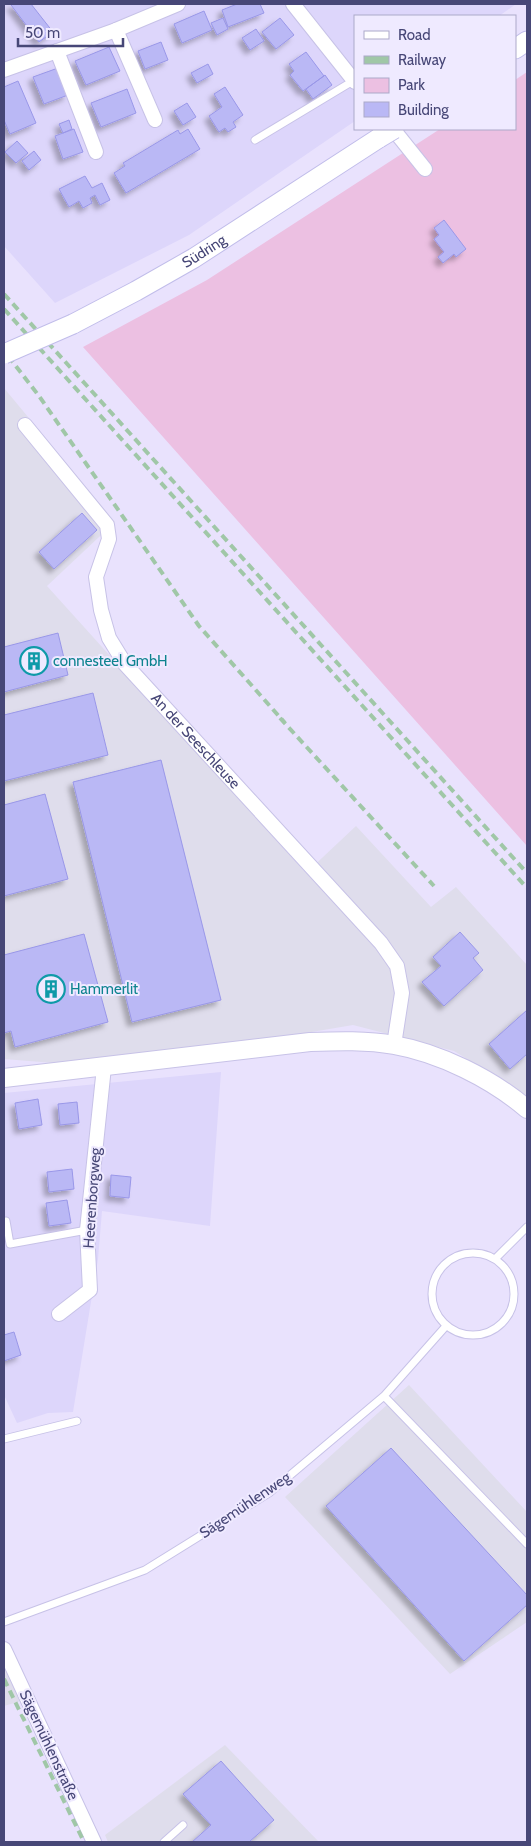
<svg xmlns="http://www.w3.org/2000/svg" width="531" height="1846" font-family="Cabin,sans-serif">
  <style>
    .residential { fill: #ddd6fb }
    .industrial { fill: #dfddec }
    .green { fill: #ecc0e2 }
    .building { fill: #bab8f5; stroke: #9997e8; filter: url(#shadow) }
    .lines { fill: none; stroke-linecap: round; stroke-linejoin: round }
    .service-casing { stroke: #c7c2e7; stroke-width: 9 }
    .minor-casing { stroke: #c7c2e7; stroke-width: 16 }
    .tertiary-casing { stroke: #c7c2e7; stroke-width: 20 }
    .secondary-casing { stroke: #c1bdea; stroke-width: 21 }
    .service { stroke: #fff; stroke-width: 7 }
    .minor { stroke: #fff; stroke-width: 14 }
    .tertiary { stroke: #fff; stroke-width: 18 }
    .secondary { stroke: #fff; stroke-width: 19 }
    .rail { stroke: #a0c7a7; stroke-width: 4; stroke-dasharray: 8 5; stroke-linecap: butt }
    .secondary-bridge-casing { stroke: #c1bdea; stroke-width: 21; stroke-linecap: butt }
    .secondary-bridge { stroke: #fff; stroke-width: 19 }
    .labels { text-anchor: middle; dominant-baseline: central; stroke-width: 4; stroke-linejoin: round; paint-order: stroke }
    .street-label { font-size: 15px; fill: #474777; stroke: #efeaff }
    .culture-label { font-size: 15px; fill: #0d838f; stroke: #efeaff; text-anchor: start }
  </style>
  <defs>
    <filter id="shadow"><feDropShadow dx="-4.5" dy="4.5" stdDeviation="2.5" flood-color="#0004"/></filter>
  </defs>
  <rect width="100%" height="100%" fill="#e9e2fd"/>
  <path class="residential" d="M4,4H516L499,16H355V121L189,235L55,303L4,246Z
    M221,1072L210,1226L102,1211L98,1259L73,1412L48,1413L17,1423L4,1395V1093Z"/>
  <path class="industrial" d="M4,388L115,522L47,586L306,873L356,826L431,907L456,887L527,965V1096L454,1051L353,1025L104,1067L4,1059Z
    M409,1385L527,1512V1622L450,1674L285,1497Z
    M4,1665L21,1701L4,1706Z
    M225,1745L319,1842H108L105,1835Z"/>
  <path class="green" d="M527,72V846L83,347L207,280L440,129H515V80Z"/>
  <path class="building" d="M13,4H31L53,32L39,42L11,5Z
    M237,4H260L264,13L228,27L222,10Z
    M204,11L212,30L182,43L174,24Z
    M223,18L228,29L217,35L211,23Z
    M280,18L294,35L276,49L262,32Z
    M256,29L264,41L250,50L242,38Z
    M161,42L168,60L145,69L138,51Z
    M109,47L120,71L86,85L75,61Z
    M306,52L324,76L303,91L290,75L294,71L289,64Z
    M208,64L213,74L197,83L191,73Z
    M58,68L68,95L44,104L33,77Z
    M325,75L332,85L313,99L306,89Z
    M18,81L36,123L10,134L4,120V87Z
    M225,87L243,115L233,122L236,127L228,132L225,128L219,132L209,116L222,107L214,94Z
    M127,89L136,113L101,127L91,103Z
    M187,103L196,117L183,125L174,111Z
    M69,120L72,129L63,133L59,124Z
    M74,129L83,152L63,159L55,136Z
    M188,129L200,149L126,193L114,173L125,166L123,163L178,130L180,134Z
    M17,141L28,153L16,163L5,152Z
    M34,151L41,160L29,170L22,161Z
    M85,176L92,188L102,183L110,200L100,205L95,195L90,198L92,203L83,208L79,201L69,207L59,189Z
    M444,220L466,249L456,257L454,254L443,263L438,257L444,252L434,239L439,235L434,228Z
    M82,513L97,530L54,569L39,552Z
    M58,633L68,675L4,692V647Z
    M93,693L108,755L4,781V715Z
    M161,760L221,1000L132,1022L73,782Z
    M45,794L68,879L4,896V805Z
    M460,932L479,953L473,958L483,970L444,1006L422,982L441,966L433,957Z
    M84,934L108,1022L15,1047L11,1031L4,1033V955Z
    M527,1010V1054L510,1069L489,1044Z
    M38,1099L42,1125L19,1129L15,1103Z
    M77,1102L79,1123L60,1125L58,1104Z
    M72,1169L74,1189L49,1192L47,1172Z
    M111,1175L131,1177L129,1198L110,1196Z
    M67,1200L71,1223L49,1226L46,1203Z
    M14,1332L21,1355L4,1361V1335Z
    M391,1448L527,1595V1605L464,1661L326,1506Z
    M221,1761L274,1820L249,1842H192L211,1825L183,1794Z"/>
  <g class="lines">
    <defs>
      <path id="service" d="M255,140L353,81
        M6,1221L10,1244L87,1230
        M432 1294a41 41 0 1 1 82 0a41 41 0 1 1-82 0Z
        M495,1259L527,1227
        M384,1396L527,1544
        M4,1439L77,1421
        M4,1622L145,1570L269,1493L384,1396L446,1326
        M164,1842L183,1825"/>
      <g id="minor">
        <path d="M293,4L355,82"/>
        <path d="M116,30L155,120"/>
        <path d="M57,51L96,152"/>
        <path d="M4,70L116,30L178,4"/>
        <path d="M393,129L425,169"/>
        <path id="s1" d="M25,425L107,525L109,539L96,577L101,610L109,638L125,664L381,943L397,966L402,993L394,1045"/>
        <path d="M59,1314L90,1290L87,1230L104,1067"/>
        <path d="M4,1649L94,1842"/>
      </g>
      <path id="tertiary" d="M4,1078L310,1042C338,1041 367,1040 394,1045C440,1053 492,1079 527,1109"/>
      <g id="secondary">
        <path d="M515,49L527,41"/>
        <path id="s2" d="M73,324L136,291L194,258L379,138"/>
      </g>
    </defs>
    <use href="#service" class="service-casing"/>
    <use href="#minor" class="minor-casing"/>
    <use href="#tertiary" class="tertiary-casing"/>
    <use href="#secondary" class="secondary-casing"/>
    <use href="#service" class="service"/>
    <use href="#minor" class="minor"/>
    <use href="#tertiary" class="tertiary"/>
    <use href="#secondary" class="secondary"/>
    <path class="rail" d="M4,294L527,873
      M4,309L527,888
      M8,356L39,396L199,626L285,723
      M280,718L434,886
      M4,1679L84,1842"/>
    <defs>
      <path id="secondary-bridge" d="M379,138L394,129
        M4,354L73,324"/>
    </defs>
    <use href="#secondary-bridge" class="secondary-bridge-casing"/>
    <use href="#secondary-bridge" class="secondary-bridge"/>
  </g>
  <defs>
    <symbol id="building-ring" viewBox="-11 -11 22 22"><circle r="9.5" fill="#efeaff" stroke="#0f9aa8" stroke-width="1.5"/><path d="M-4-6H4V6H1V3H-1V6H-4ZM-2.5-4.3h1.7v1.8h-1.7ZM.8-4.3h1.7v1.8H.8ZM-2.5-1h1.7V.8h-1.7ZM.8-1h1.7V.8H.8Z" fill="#0f9aa8"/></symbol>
  </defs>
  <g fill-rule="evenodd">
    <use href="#building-ring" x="18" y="645" width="32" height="32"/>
    <use href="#building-ring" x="35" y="973" width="32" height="32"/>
  </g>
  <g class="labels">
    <g class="street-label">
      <text stroke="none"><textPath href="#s2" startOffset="150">Südring</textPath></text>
      <text stroke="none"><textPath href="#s1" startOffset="381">An der Seeschleuse</textPath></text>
      <text transform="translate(92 1198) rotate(-86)">Heerenborgweg</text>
      <text transform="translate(245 1505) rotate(-34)">Sägemühlenweg</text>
      <text transform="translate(49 1745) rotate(65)">Sägemühlenstraße</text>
    </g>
    <g class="culture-label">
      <text x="53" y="661">connesteel GmbH</text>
      <text x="70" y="989">Hammerlit</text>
    </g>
  </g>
  <rect width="531" height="1846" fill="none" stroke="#474777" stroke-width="10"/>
  <rect x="354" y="15" width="162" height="115" fill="#efeaff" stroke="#aca9c9"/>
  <rect x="364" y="31" width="25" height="8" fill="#ffffff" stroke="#aca9c9"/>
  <text x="398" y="40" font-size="15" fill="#474777">Road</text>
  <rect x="364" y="56" width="25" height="8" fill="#a0c7a7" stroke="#aca9c9"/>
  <text x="398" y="65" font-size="15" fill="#474777">Railway</text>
  <rect x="364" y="78" width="25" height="15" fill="#ecc0e2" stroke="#aca9c9"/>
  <text x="398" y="90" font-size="15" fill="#474777">Park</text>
  <rect x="364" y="102" width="25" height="15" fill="#bab8f5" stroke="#aca9c9"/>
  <text x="398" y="115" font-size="15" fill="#474777">Building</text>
  <path d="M18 38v8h105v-8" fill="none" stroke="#474777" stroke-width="2.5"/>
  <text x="25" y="38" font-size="15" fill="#474777" stroke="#efeaff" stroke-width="4" paint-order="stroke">50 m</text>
</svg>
